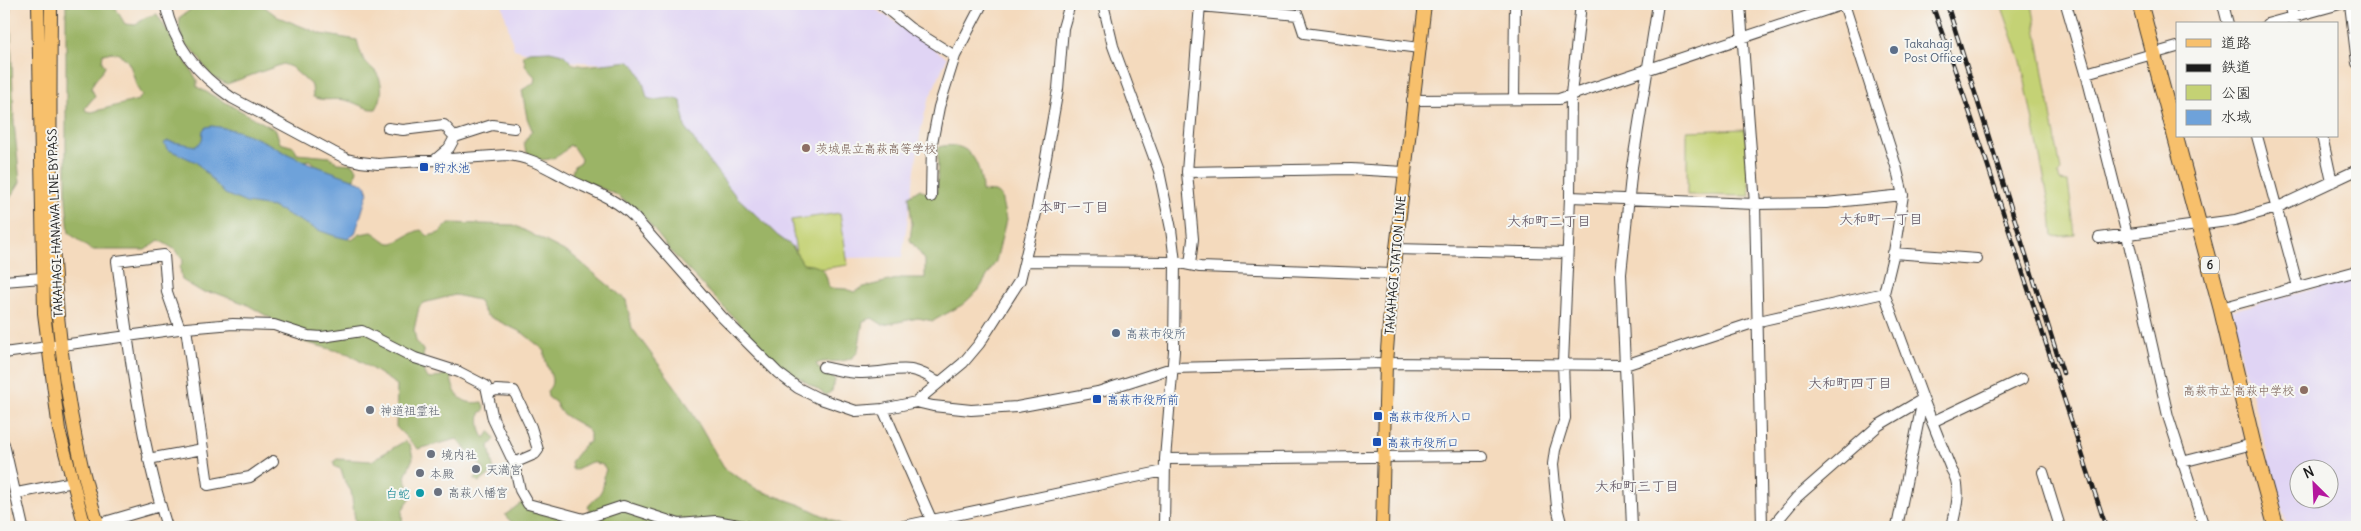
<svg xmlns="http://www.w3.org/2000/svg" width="2361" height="531" font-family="Delius,'Klee One',sans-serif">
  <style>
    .built { fill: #e0d4f4; fill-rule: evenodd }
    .green { fill: #c4d274; stroke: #707748 }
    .forest { fill: #9bb466; stroke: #5c6841; fill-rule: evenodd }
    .water { fill: #6ea2da; stroke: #455f7b }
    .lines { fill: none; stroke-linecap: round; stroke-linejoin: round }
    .minor-casing { stroke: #3c3834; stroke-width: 12 }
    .major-casing { stroke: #3c3834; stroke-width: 14 }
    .highway-casing { stroke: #3c3834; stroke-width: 17 }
    .minor { stroke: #fff; stroke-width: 10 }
    .major { stroke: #f7c06c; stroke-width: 12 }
    .highway { stroke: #f7c06c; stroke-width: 15 }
    .rail-casing { stroke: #1c1c1c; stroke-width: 4.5 }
    .rail { stroke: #f6f6f2; stroke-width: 2.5; stroke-dasharray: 8; stroke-linecap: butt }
    .service-dot { fill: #5c6f8a; stroke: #f6f6f2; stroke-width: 2 }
    .education-dot { fill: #8d6e63; stroke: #f6f6f2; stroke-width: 2 }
    .transit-dot { fill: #1a4fb4; stroke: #f6f6f2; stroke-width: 2 }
    .worship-dot { fill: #6b7280; stroke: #f6f6f2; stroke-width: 2 }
    .culture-dot { fill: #0f9aa8; stroke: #f6f6f2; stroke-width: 2 }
    .labels { text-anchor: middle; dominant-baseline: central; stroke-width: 4; stroke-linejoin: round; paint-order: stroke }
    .shield { fill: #f6f6f2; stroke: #5d5d5c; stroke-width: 1 }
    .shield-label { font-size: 11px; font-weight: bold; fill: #1c1c1c }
    .service-label { font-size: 12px; fill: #4e5e75; stroke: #f6f6f2; text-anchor: start }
    .education-label { font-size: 12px; fill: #785e54; stroke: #f6f6f2; text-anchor: start }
    .transit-label { font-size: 12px; fill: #164399; stroke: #f6f6f2; text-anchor: start }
    .street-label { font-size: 12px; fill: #1c1c1c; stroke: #f6f6f2 }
    .worship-label { font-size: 12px; fill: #5b616d; stroke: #f6f6f2; text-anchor: start }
    .culture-label { font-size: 12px; fill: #0d838f; stroke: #f6f6f2; text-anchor: end }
    .neighbourhood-label { font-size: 14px; fill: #594d5b; stroke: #f6f6f2 }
  </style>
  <rect width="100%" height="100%" fill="#f6f6f2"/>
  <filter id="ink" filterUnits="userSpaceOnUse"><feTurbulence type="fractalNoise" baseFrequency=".02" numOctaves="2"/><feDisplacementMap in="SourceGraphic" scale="10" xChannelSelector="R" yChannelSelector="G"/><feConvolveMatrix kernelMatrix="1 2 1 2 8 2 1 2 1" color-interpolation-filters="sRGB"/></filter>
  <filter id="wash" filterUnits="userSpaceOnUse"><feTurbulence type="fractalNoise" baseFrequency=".0096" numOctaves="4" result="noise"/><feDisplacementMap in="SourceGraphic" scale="20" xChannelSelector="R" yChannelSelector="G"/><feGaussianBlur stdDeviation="1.12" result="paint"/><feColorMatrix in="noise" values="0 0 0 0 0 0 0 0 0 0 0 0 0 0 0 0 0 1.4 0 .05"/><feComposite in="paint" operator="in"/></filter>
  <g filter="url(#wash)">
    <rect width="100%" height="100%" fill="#f4dabd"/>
    <path class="built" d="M502,4H756L788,8L815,4H867L893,20L947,58L928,101L921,129L902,257L783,259L701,168L679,110L638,94L608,64L555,60L514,49Z
      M2357,278V527H2287L2229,311ZM2298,468H2328V498H2298Z"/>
    <path class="green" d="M2001,4H2032L2061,171L2058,174L2060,181L2068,182L2075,235L2053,237L2051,213L2021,61Z
      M1745,129L1750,196L1687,195V131Z
      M840,213L848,265L799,272L791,220Z"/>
    <path class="forest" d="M4,4H10L14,123L20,182L4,208Z
      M66,4H116V9L125,24L136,25L144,18L157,14L197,80V87L276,130L280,143L294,147L297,154L330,157L338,163L353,164L357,169L355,179L331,177L309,160L303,161L347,237L352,240L360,234L372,232C378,235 384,242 390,243C395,245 412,231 421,230L428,236L439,233L449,223L514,225L572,255L626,300L632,328L683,397L724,468L758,490L801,505L847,527H562L556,521L550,522L548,527C532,527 515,530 505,515L521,503L574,519L591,512L588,506C597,497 606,490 603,477L606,470L603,465L591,462L577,469H572L571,462L584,445L590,442V433C580,420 560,419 556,403L548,397L547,391C560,379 543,368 545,351L523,333L486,315L478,300L455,295L423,303L419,307L414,330L416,341L423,350L424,373L427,378L432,379L446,374L451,376C453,395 463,406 482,402L485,410L480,413C479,420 479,433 485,438L490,431L495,439L489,446L494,472L479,482L474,479L485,470L457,439L418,449L396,427L397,385L349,354L304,342L272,319L246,304L216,293L202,292L182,280L180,268L183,260L174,249L159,240L145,250H91L69,233L66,201ZM112,52C137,57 130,82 142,95L138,100L92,112L86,111L85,108L95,96L91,88C94,79 101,75 105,66L102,62L103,54Z
      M199,4H261L278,17L321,34L357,40C359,48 361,56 366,62C369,66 372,68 375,71C384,82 383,98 376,109C365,110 356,102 345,100C333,98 324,102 313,97L312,86L291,67L283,64L227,84L211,76L194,51L185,44L179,29L180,17Z
      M550,51L563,54L573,64L584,66L630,61C642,73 643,82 647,98C657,103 671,94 681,101L685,127L711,164L735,195L778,236L792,246L803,264C824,266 825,269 829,288L846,289L854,292L864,287L901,278H925V260L910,240L912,224L909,196L920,189L934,197L937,192L938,147C971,139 981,164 982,191L995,192L1001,196L1006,220L996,261L979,290L962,305L933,321L918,318L883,325L872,318L863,321L858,351C849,367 829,358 816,364L822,373L833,377L835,380L832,391L826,395L778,364L673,254L640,212L615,194L571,176L574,166L580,163L581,159L573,147L569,145C560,162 527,168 524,143L532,130L527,118L522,90L534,83L535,77L526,67L523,55L529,52Z
      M405,441L410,445L413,458L405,477L412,496C402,511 401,507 403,527H356L351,491L345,482L341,469L335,467L333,462L337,459L372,461C374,459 400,444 405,441Z"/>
    <path class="water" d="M212,126C237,129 258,137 280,150C305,163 337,173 363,183L367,186L368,192L355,234L348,239L335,236L318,230L273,207L246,203L225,194L196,162L167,149L164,143L168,141L196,146L202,141L203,130L206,127Z"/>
  </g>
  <g filter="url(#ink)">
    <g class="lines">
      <defs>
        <path id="minor" d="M165,4C174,46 197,74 232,98L333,152L347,159L360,162L378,164L507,155C531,157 547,168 568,179C592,191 615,198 634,217L722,317L778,373L798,388L818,398L856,411L883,409L916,402L933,406L971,410L1017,407L1098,392L1172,368L1386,363L1625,365L1759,321L1884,293
          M881,4L910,28L955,56
          M1103,4L1113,46L1159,171L1171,229L1175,262L1174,351L1165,459L1164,527
          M1740,4L1755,204L1762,527
          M1844,4L1896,166L1903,195L1894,252L1884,293L1923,399L1951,469C1963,487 1956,508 1952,527
          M2066,4L2086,73L2127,235L2168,416L2204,527
          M2223,4L2228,24
          M2290,4L2295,24
          M2350,4L2357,63
          M1200,6L1298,15L1304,33L1419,48
          M2267,24L2340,4
          M2086,73L2177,47
          M1514,99L1515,4
          M1412,100L1559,99L1844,4
          M388,128L403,130L444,125L455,137L492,125L514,128
          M2257,136L2298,287
          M2322,136L2332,182
          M435,160L449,148L455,137
          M1187,172L1351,169L1404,172
          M931,197L932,143L939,107L955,56L982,4
          M1570,197L1755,204L1826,203L1903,195
          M2099,238L2235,220L2276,208L2357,170
          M1395,249L1567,253
          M1893,253L1977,259
          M1026,261L1175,262L1200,267L1393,274
          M1190,265L1193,239L1187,172L1200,4
          M4,281L42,278
          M2221,308L2357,271
          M186,328L208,485L250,477L273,461
          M4,353L186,328L233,324L274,325L308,336L322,337L362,331L415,358L459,372L486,386L493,419L514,463L520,490L528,504L584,519L623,506L679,524L716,521L749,527
          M823,367C835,369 849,374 862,373C895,373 908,360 938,383
          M489,393L496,390L514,391L531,427L538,450L535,454L514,463
          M916,402L963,363L979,344L1020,280L1037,209L1058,89L1063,28L1070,4
          M883,409L931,519
          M1932,422L2022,379
          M4,444L23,527
          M148,459L203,449
          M1165,459L1482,456
          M2182,462L2253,444
          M2043,472L2060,527
          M17,493L73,482
          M98,524L160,506
          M167,527C140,441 129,350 117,261L164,255L167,292L180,329
          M899,527L1164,471
          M1562,527L1557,507L1553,464L1555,450L1565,418L1563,363L1570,197L1571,94L1581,4
          M1632,527L1621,274L1632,167L1658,4
          M1772,527L1797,497L1879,425L1923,399L1897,527"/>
        <path id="major" d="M38,4L44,313L59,430L85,527
          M51,4C50,175 45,362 99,527
          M1382,527L1386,363L1393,274L1425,4"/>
        <path id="highway" d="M2140,4L2221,308L2253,444L2276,527"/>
      </defs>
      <use href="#minor" class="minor-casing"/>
      <use href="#major" class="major-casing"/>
      <use href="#highway" class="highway-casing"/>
      <use href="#minor" class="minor"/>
      <use href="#major" class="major"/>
      <use href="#highway" class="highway"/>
      <defs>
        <path id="rail" d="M1932,4L1984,154L2106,527
          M1947,4L2063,373"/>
      </defs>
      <use href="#rail" class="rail-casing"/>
      <use href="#rail" class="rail"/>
    </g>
  </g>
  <g class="service-dot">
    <circle cx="1894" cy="50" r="5"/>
    <circle cx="1116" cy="333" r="5"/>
  </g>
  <g class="education-dot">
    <circle cx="806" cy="148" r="5"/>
    <circle cx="2304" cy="390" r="5"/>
  </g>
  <g class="transit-dot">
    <rect x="419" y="162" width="10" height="10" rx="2.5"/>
    <rect x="1092" y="394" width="10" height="10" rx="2.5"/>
    <rect x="1373" y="411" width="10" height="10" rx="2.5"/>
    <rect x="1372" y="437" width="10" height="10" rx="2.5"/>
  </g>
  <g class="worship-dot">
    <circle cx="370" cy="410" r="5"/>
    <circle cx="431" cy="454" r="5"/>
    <circle cx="476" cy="469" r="5"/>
    <circle cx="420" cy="473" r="5"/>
    <circle cx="438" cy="492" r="5"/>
  </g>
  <circle class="culture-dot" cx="420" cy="493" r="5"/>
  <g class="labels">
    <rect class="shield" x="2201" y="256.5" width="18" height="17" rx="4"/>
    <g class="shield-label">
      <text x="2210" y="265">6</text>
    </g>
    <g class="service-label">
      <text x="1904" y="43">Takahagi<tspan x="1904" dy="14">Post Office</tspan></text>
      <text x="1126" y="333">高萩市役所</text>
    </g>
    <g class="education-label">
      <text x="816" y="148">茨城県立高萩高等学校</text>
      <text x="2294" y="390" text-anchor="end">高萩市立 高萩中学校</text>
    </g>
    <g class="transit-label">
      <text x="434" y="167">貯水池</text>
      <text x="1107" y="399">高萩市役所前</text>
      <text x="1388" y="416">高萩市役所入口</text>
      <text x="1387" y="442">高萩市役所口</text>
    </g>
    <g class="street-label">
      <text transform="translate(55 223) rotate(-92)">TAKAHAGI-HANAWA LINE BYPASS</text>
      <text transform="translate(1395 265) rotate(-85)">TAKAHAGI STATION LINE</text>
    </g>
    <g class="worship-label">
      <text x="380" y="410">神道祖霊社</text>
      <text x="441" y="454">境内社</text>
      <text x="486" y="469">天満宮</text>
      <text x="430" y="473">本殿</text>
      <text x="448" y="492">高萩八幡宮</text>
    </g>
    <g class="culture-label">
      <text x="410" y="493">白蛇</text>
    </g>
    <g class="neighbourhood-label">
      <text x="1074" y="207">本町一丁目</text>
      <text x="1881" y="219">大和町一丁目</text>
      <text x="1549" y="221">大和町二丁目</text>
      <text x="1850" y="383">大和町四丁目</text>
      <text x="1637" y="486">大和町三丁目</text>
    </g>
  </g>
  <rect width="2361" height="531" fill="none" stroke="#f6f6f2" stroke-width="20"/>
  <rect x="2176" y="22" width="162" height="115" fill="#f6f6f2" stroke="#9f9f9c"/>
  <rect x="2186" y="39" width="25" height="8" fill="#f7c06c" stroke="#9f9f9c"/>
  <text x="2221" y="48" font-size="15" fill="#1c1c1c">道路</text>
  <rect x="2186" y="64" width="25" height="8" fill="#1c1c1c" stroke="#9f9f9c"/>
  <text x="2221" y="72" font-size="15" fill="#1c1c1c">鉄道</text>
  <rect x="2186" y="85" width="25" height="15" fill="#c4d274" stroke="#9f9f9c"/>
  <text x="2221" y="98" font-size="15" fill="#1c1c1c">公園</text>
  <rect x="2186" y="110" width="25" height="15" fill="#6ea2da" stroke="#9f9f9c"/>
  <text x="2221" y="122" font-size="15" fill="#1c1c1c">水域</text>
  <g transform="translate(2314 484) rotate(336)"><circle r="24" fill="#f6f6f2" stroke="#9f9f9c"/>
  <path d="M0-4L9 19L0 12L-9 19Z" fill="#b5179e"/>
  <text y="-8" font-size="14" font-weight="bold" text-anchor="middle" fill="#1c1c1c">N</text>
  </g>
</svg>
